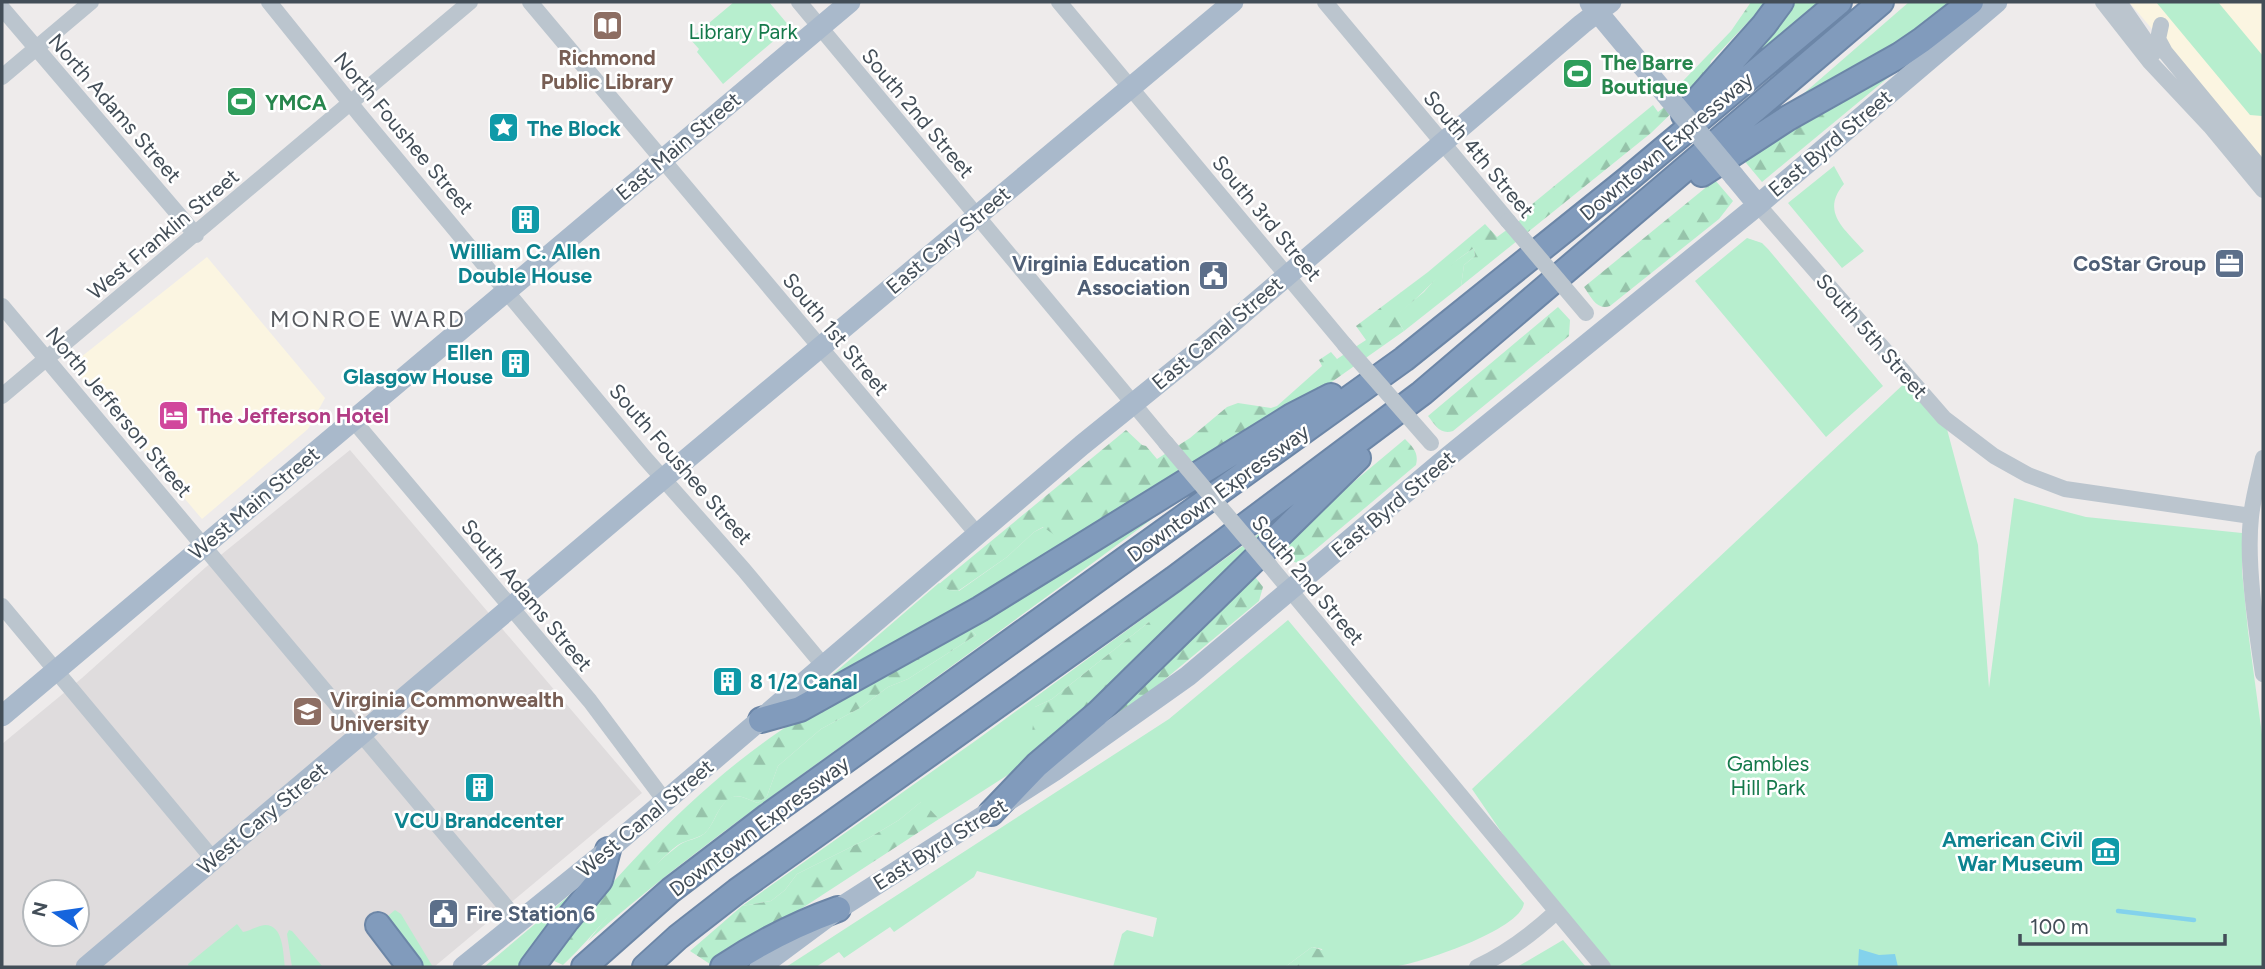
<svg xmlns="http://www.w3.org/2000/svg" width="2265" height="969" font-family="Figtree,sans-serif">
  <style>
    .commercial { fill: #fbf5e1 }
    .education { fill: #dfdcdd; fill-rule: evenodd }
    .green { fill: #b7eece }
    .forest { fill: url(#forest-firs) }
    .water { fill: #83d2ec }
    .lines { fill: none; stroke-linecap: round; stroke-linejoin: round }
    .stream { stroke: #83d2ec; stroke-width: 4.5 }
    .highway-casing { stroke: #6c86a7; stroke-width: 28 }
    .minor { stroke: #bbc5ce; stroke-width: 16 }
    .major { stroke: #a9b9cb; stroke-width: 21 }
    .highway { stroke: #819bbc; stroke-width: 24 }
    .minor-bridge { stroke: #bbc5ce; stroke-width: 16 }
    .major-bridge { stroke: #a9b9cb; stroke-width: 21 }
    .labels { text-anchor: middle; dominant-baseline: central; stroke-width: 5; stroke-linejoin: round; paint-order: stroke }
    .park-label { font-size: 21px; fill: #15794b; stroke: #fff }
    .education-label { font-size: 21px; font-weight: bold; fill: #785e54; stroke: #fff }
    .leisure-label { font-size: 21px; font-weight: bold; fill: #27864d; stroke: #fff; text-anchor: start }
    .street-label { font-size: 21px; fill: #434e58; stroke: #fff }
    .culture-label { font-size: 21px; font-weight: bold; fill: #0d838f; stroke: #fff; text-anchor: start }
    .service-label { font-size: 21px; font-weight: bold; fill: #4e5e75; stroke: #fff; text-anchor: end }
    .hotel-label { font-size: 21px; font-weight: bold; fill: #b23c85; stroke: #fff; text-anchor: start }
    .neighbourhood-label { font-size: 23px; letter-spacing: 2px; fill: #585b60; stroke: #fff }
  </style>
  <defs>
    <pattern id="forest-firs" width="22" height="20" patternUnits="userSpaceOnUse" patternTransform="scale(1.75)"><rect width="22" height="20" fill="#b7eece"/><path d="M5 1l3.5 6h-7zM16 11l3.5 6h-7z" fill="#96c3aa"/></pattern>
  </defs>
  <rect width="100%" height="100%" fill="#eeebeb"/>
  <path class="commercial" d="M2129,2H2263V159Z
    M207,257L325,398L308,429L202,519L71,365Z"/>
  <path class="education" d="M350,450L642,793L434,967H2V744L82,678L206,567ZM35,892H77V934H35Z"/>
  <path class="green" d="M734,2H769L790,27L723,84L697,52L699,49L690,39Z
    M1790,2H1821L1713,93Z
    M1909,2H1956L1922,31L1772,121Z
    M2156,2H2218L2263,56L2262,116L2250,115Z
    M1834,166L1844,184C1820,212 1845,229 1864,251L1842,268L1788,203Z
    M1747,238L1762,243L1768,249L1883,386L1826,437L1695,281Z
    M1474,248L1475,256L1464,265L1461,286L1404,331L1398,320L1397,314L1424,292L1444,269Z
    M1908,380L1944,418L1978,545L1989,688L2014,498L2086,517L2242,533V571L2248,631L2263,742V967H1603L1556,912L1472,789Z
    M1303,502L1164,637L1149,622L1052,699L1035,707L1053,743L1014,771L939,819L921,802L899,820L867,839L797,874L785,890L771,901L742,906L978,739Z
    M1148,516L1152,519C1049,596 944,671 840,747C754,809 668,870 588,941C615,907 643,872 678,846C686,839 699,840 706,832C716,821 718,804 732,797C740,794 751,801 758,803L767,796L778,766L821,729L860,708L888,687L908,679L976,635L967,625Z
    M1044,527L1071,543L810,694L939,583L949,590L959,591L1007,557L1034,532Z
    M1288,620L1524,903C1521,930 1418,964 1393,967C1372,969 1349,967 1328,967L1322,949L1312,947L1285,967H1113L1122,934L1127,930L1153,937L1157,918L977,871L974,877L894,932L890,927L844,958L839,952L816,967H786L1169,719Z
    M591,877L525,967H484Z
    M395,910L401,914L433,967H419L383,920Z
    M237,924L243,932C250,931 257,926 265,925C284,925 283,954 285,967H189L188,964Z
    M289,930L292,931L323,967H292L287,934Z
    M1563,940L1586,967H1517Z"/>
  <path class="forest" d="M1751,2H1767L1711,61L1709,69L1713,73L1651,133L1461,286L1464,265L1475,256L1474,248C1445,266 1425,293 1398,314V320L1404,331L1326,386L1071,543L1063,541L1043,527L1034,532L1007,557L958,591L949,590L939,584L1126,430L1142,445L1146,446L1157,459L1190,438L1227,407L1238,403L1271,408L1277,406L1322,366L1319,360L1331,352L1337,359L1366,340L1356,326L1428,272L1485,224L1497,237L1527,215L1525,210L1653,105L1658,112L1686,90L1681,83L1731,31Z
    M1924,48L1762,182L1742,158Z
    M1715,180L1733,201L1719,219L1610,306C1597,311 1591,297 1584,287Z
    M1558,307L1570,320L1569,336L1453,431C1440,435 1435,425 1428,416Z
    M1405,439C1413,447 1419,453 1416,465L1309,555L1297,563L1286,558L1277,546Z
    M1252,573L1263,587L1259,601L1152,690L1085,736Z
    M1159,621L1163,626L1164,637L1053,743L1032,733L1035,707L1052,699L1149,622Z
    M967,625L976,635L908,679L888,687L860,708L821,729L778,766L767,796L758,803C751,801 740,794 733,797C718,804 716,820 707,831C700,839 687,839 678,845C671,850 664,857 658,863C624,895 597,933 563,965L554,961L552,953C619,873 690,793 777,733C836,692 904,660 967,625Z
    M922,801L939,819L713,966L690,951L742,906L771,901L785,890L797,874L867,839L899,820Z
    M1312,947L1329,952L1337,958L1328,967H1285Z"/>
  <path class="water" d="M1859,949L1879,955L1895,954L1898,967H1858Z"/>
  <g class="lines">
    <path class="stream" d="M2118,911L2194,920"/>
    <defs>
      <path id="highway" d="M1684,115L1764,25L1781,2
        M1702,174L1788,118L1900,55L1922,40L1971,2
        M761,720L800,709L980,609L1292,416L1331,396
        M991,813L1037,765L1097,714L1358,458
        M378,925L410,967
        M532,967L567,920L600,880L608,850
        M584,967L671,890L768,816L1404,359L1628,179L1839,2
        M645,967L678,937L737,891L1174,579L1422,393L1881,2
        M723,967C759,943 796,924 838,909"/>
    </defs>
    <use href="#highway" class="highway-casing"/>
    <path class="minor" d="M269,2L360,115L644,457L744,570L823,665
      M530,2L978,535
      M799,2L1166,443
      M1059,2L1345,345
      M1325,2L1508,221
      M2103,2L2150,62L2210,126L2263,190
      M2119,2L2154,53
      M2,8L196,235
      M2161,25L2158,39L2165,52L2263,171
      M2,77L91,2
      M1758,205L1944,418L1994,456L2028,475L2065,489L2251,516
      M2,306L518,921
      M2,396L470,2
      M353,420L590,701L665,801
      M2263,458C2259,477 2253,497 2251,517C2246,563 2256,627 2263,674
      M1270,566L1603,967
      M2,606L213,859
      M1477,967C1507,953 1532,934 1556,912"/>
    <path class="major" d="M1590,3L1669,98
      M1734,176L1758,205
      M2,716L850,2
      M86,967L652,488L1233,2
      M463,967L608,850L1082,445L1207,344L1582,24L1611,2
      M760,967L838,909L1054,771L1188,676L1443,461L1758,205L1997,2"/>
    <use href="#highway" class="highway"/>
    <path class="minor-bridge" d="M1508,221L1586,313
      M1345,345L1431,443
      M1166,443L1270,566"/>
    <path class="major-bridge" d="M1669,98L1734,176"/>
  </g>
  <defs>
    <symbol id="library-square" viewBox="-11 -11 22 22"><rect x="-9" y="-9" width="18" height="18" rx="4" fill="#8d6e63" stroke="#fff"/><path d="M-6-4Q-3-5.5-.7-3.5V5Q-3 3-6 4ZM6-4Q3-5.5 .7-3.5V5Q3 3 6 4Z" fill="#fff"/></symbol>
    <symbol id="stadium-square" viewBox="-11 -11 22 22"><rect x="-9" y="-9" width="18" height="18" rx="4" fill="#2e9e5b" stroke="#fff"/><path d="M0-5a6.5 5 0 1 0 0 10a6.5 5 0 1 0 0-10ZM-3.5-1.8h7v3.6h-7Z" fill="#fff"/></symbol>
    <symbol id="sight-square" viewBox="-11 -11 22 22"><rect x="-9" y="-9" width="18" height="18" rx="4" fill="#0f9aa8" stroke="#fff"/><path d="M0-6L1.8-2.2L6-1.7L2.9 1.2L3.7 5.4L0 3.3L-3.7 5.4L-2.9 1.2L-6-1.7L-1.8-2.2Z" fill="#fff"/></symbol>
    <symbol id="building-square" viewBox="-11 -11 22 22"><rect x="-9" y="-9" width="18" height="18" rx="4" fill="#0f9aa8" stroke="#fff"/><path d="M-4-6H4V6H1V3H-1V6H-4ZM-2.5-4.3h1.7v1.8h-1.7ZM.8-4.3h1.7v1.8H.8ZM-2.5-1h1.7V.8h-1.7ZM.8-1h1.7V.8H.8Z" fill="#fff"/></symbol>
    <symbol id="office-square" viewBox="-11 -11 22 22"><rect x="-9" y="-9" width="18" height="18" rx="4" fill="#5c6f8a" stroke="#fff"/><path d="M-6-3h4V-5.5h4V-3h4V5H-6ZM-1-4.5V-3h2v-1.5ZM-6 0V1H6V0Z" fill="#fff"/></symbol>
    <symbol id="civic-square" viewBox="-11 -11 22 22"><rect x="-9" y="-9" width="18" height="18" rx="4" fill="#5c6f8a" stroke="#fff"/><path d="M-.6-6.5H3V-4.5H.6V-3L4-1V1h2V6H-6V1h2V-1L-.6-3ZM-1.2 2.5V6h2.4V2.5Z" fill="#fff"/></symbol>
    <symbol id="hotel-square" viewBox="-11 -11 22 22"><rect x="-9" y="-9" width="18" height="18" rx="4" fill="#d1479c" stroke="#fff"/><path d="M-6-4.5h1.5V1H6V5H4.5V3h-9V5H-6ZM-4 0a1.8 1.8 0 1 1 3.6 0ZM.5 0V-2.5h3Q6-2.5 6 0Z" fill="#fff"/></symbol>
    <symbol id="university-square" viewBox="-11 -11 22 22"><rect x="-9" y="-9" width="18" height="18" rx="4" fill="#8d6e63" stroke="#fff"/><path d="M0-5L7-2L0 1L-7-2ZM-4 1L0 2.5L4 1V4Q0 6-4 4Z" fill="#fff"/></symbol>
    <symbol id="museum-square" viewBox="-11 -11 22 22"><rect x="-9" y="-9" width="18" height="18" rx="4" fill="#0f9aa8" stroke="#fff"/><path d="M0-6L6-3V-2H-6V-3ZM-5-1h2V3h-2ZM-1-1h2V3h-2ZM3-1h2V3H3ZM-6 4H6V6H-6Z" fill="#fff"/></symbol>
  </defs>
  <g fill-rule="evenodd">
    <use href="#library-square" x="590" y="8" width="35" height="35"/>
    <use href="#stadium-square" x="1560" y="56" width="35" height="35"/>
    <use href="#stadium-square" x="224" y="84" width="35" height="35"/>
    <use href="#sight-square" x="486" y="110" width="35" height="35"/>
    <use href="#building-square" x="508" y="202" width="35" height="35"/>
    <use href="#office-square" x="2212" y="246" width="35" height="35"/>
    <use href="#civic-square" x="1196" y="258" width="35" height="35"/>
    <use href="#building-square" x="498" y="346" width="35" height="35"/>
    <use href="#hotel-square" x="156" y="398" width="35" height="35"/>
    <use href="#building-square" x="710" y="664" width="35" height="35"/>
    <use href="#university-square" x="290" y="694" width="35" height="35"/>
    <use href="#building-square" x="462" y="770" width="35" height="35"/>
    <use href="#museum-square" x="2088" y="834" width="35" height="35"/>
    <use href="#civic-square" x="426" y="896" width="35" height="35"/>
  </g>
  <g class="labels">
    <g class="park-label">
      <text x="743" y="31">Library Park</text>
      <text x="1768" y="763">Gambles<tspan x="1768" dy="24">Hill Park</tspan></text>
    </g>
    <g class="education-label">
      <text x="607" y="57">Richmond<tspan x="607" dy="24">Public Library</tspan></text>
      <text x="330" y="699" text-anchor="start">Virginia Commonwealth<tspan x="330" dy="24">University</tspan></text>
    </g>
    <g class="leisure-label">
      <text x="1601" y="62">The Barre<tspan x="1601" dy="24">Boutique</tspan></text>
      <text x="265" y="102">YMCA</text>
    </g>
    <g class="street-label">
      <text transform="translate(115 108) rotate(49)">North Adams Street</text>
      <text transform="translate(918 113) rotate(50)">South 2nd Street</text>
      <text transform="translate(404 133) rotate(50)">North Foushee Street</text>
      <text transform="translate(1830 143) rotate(-40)">East Byrd Street</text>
      <text transform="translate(678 146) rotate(-40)">East Main Street</text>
      <text transform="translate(1666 146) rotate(-40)">Downtown Expressway</text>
      <text transform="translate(1479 154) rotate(50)">South 4th Street</text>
      <text transform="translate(1267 218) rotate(50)">South 3rd Street</text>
      <text transform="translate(163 234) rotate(-40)">West Franklin Street</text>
      <text transform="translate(948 240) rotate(-40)">East Cary Street</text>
      <text transform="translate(1217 333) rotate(-40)">East Canal Street</text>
      <text transform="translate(836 334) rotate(50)">South 1st Street</text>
      <text transform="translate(1872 336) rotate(49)">South 5th Street</text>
      <text transform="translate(119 412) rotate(50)">North Jefferson Street</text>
      <text transform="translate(681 464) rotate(49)">South Foushee Street</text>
      <text transform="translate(1218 493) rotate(-36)">Downtown Expressway</text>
      <text transform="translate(254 503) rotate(-40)">West Main Street</text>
      <text transform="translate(1393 504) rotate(-40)">East Byrd Street</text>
      <text transform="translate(1308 580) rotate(50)">South 2nd Street</text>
      <text transform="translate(527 595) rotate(50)">South Adams Street</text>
      <text transform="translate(262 818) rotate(-40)">West Cary Street</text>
      <text transform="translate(645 818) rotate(-40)">West Canal Street</text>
      <text transform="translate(759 826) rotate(-37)">Downtown Expressway</text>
      <text transform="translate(940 844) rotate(-32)">East Byrd Street</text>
    </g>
    <g class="culture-label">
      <text x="527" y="128">The Block</text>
      <text x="525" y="251" text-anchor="middle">William C. Allen<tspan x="525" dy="24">Double House</tspan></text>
      <text x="493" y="352" text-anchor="end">Ellen<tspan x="493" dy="24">Glasgow House</tspan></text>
      <text x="750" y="681">8 1/2 Canal</text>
      <text x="479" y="820" text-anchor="middle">VCU Brandcenter</text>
      <text x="2083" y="839" text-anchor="end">American Civil<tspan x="2083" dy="24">War Museum</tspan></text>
    </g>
    <g class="service-label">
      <text x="1190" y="263">Virginia Education<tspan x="1190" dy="24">Association</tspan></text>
      <text x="2206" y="263">CoStar Group</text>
      <text x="466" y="913" text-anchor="start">Fire Station 6</text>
    </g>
    <g class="hotel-label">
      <text x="197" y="415">The Jefferson Hotel</text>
    </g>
    <g class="neighbourhood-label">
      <text x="368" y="319">MONROE WARD</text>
    </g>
  </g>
  <rect width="2265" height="969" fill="none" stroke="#434e58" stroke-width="7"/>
  <g transform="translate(56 913) rotate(283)"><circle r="33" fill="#ffffff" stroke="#b4b8bc" stroke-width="2"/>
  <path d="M0-5L12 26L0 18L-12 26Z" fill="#1665dd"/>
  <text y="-10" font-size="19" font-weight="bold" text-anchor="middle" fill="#434e58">N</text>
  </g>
  <path d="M2020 934v10h205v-10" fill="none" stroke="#434e58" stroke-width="3.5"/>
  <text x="2030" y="934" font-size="21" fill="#434e58" stroke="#ffffff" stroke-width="5" paint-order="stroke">100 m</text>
</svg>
